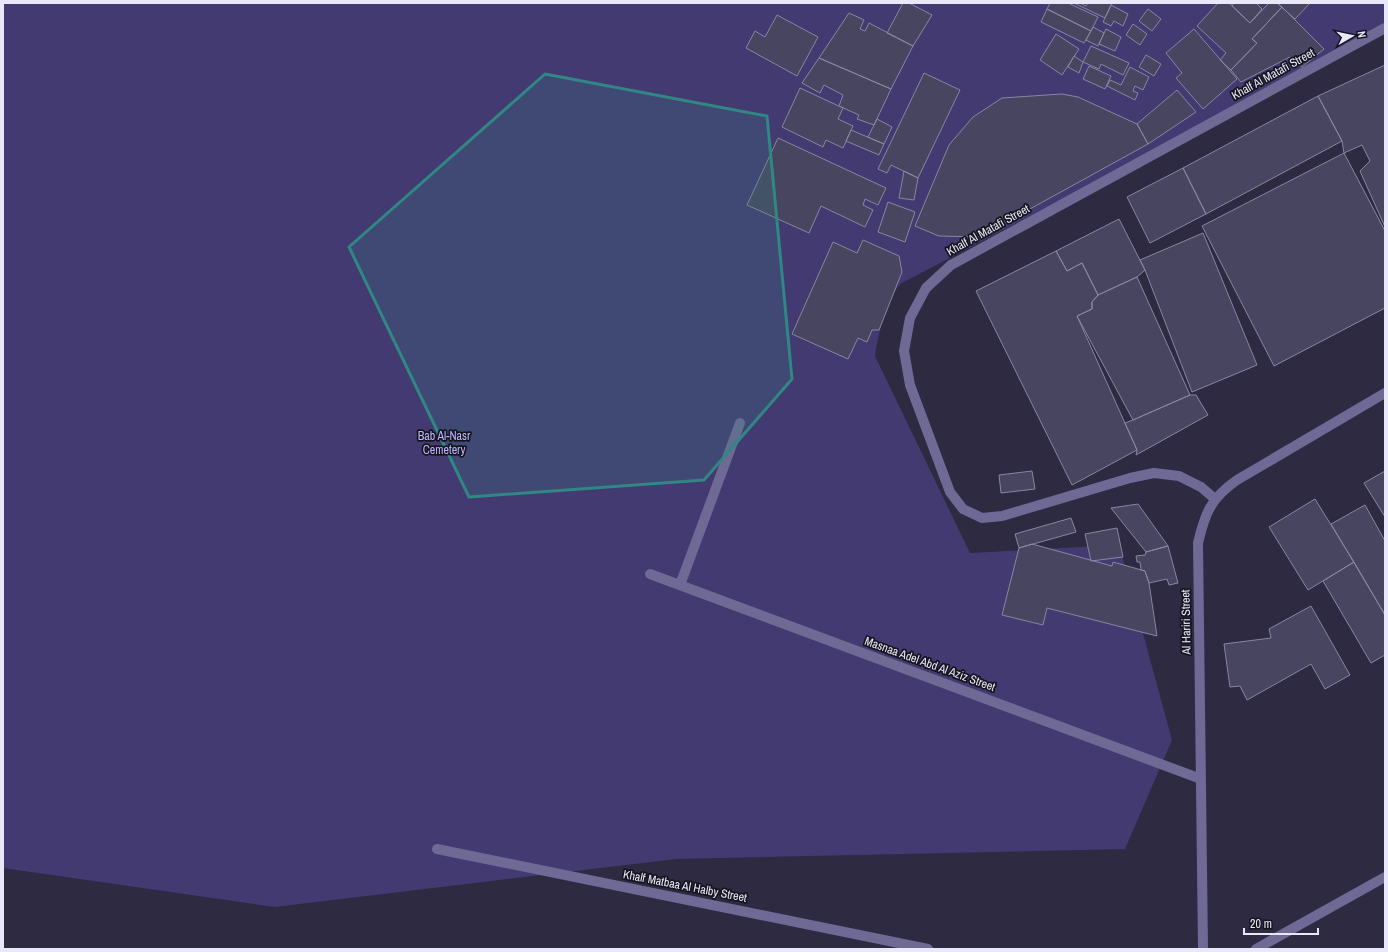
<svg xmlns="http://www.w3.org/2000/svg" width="1388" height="952" font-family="'Archivo Narrow',sans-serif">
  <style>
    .green { fill: #433a71 }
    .building { fill: #484560; stroke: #8886a3 }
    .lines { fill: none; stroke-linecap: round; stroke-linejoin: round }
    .service { stroke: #6e6995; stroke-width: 10 }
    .minor { stroke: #6e6995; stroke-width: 10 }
    .marked { fill: #308783; fill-opacity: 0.2; stroke: #308783; stroke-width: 3; stroke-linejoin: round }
    .labels { text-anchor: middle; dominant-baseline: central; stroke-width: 3.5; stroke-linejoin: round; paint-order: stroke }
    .street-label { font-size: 12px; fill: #e9e8f8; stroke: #15141f }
    .park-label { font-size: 12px; fill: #bfb7fe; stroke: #15141f }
  </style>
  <rect width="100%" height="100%" fill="#2d2a42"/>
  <path class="green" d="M3,3H1385V30L900,284C885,303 879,332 875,356L970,553L1119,545L1172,740L1125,849L676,859L275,907L3,868Z"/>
  <path class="building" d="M903,3H909L932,15L913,46L887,33Z
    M1050,3H1068L1098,17L1091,31L1047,9Z
    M1074,3H1080L1086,6L1088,3H1112L1105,18Z
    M1218,3H1229L1250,23L1269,3H1277L1282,7L1252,39L1257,43L1231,70L1220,60L1226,53L1197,26Z
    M1234,3H1256L1262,9L1250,23L1232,6Z
    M1279,3H1310L1295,19L1278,4Z
    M1111,5L1128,14L1123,26L1114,21L1111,26L1103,22Z
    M1282,7L1324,49L1302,67L1290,57L1241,82L1231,70L1257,43L1252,39Z
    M1047,9L1091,31L1084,43L1041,22Z
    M1148,9L1161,19L1152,31L1139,21Z
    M849,13L864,20L860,29L865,31L869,23L913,46L891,89L819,58Z
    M777,15L818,37L797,76L746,48L755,31L765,37Z
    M1133,24L1147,34L1140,45L1126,35Z
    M1093,27L1104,33L1098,46L1086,40Z
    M1106,29L1121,37L1115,51L1099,44Z
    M1194,29L1237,79L1203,109L1176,78L1182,73L1166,53Z
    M1056,34L1079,49L1062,75L1040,60Z
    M1091,46L1129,63L1123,75L1101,64L1099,69L1083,62Z
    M1146,55L1161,64L1154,76L1139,67Z
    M1074,56L1083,62L1079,73L1068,67Z
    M819,58L891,89L874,125L857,119L859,115L839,106L843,95L824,85L820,93L802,83Z
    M1385,65V227L1360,171L1370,161L1362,145L1344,153L1342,141L1318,96Z
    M1089,66L1111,76L1105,89L1083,79Z
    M1130,67L1149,77L1143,90L1135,86L1133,91L1138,93L1135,100L1107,86L1110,80L1121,85Z
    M924,73L960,90L918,178L891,165L887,173L878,169Z
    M800,88L843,108L838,119L853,126L843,148L826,140L823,147L782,127Z
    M1177,90L1196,112L1148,144L1137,124Z
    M1062,94L1078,97L1137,124L1148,144L979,237L939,236L915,226L949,145L973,117L1002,98Z
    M1318,96L1342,141L1206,214L1183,168Z
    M877,119L892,127L884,144L868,137Z
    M851,130L884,144L879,155L846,141Z
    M778,138L886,188L878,205L865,199L863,205L873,210L865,227L821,206L809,233L747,205Z
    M1344,153L1385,231V308L1274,366L1202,226Z
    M1183,168L1206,214L1150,243L1127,197Z
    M904,171L918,178L914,200L899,198Z
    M888,202L915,212L905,242L878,232Z
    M1119,219L1145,270L1137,277L1098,295L1082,263L1067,271L1056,251Z
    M1203,233L1257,365L1192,392L1145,270L1140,260Z
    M863,240L899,256L902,272L879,330H872L867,342L858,338L848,359L792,334L833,242L857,253Z
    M1056,251L1067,271L1082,263L1098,295L1092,302V309L1077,316L1137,450L1072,485L976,291Z
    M1137,277L1190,395L1133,420L1077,316L1092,309V302L1098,295Z
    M1190,395H1196L1208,415L1136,455L1137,450L1125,423L1133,420Z
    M1032,471L1035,489L1001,493L999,475Z
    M1385,471V517L1364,483Z
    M1315,499L1354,562L1308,590L1269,527Z
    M1138,504L1168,546L1146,552L1111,508Z
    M1365,505L1385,541V615L1331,524Z
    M1071,518L1076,532L1019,548L1015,534Z
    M1117,528L1123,557L1091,561L1085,534Z
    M1032,544L1112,566L1113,562L1145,571L1149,583L1157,636L1047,608L1043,625L1002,615L1019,548Z
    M1168,546L1178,583L1169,585L1167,579L1149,583L1145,571L1141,570L1140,562H1137L1136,556L1145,555L1146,552Z
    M1354,562L1385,615V655L1371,663L1323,581Z
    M1311,606L1350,675L1325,689L1311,664L1247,700L1240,686L1230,687L1224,644L1271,638L1269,629Z"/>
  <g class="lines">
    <path class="service" d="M1256,949L1385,877"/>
    <path class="minor" d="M1215,499L1201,487L1179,476L1154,473L1130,478L1002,516L982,518L963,509L950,492L910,385L904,351L910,318L926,288L951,265L1385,28
      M650,574L1201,779
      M680,585L740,423
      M437,849L928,949
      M1203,949L1198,543C1205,513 1211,498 1237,480L1385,393"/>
  </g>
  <path class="marked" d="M545,74L767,116L792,379L704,480L469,497L349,247Z"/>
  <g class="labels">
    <g class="street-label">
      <text transform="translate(1273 74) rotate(-29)">Khalf Al Matafi Street</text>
      <text transform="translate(988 230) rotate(-29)">Khalf Al Matafi Street</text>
      <text transform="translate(1186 622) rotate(-91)">Al Hariri Street</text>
      <text transform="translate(930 664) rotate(20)">Masnaa Adel Abd Al Aziz Street</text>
      <text transform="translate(685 886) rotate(11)">Khalf Matbaa Al Halby Street</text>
    </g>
    <g class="park-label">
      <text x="444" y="436">Bab Al-Nasr<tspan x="444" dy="14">Cemetery</tspan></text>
    </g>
  </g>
  <rect width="1388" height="952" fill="none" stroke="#e9e8f8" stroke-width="8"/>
  <g transform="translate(1352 36) rotate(81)" stroke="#15141f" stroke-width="3" paint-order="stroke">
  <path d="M0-3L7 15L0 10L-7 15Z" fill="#e9e8f8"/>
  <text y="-6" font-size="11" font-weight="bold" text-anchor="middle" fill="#e9e8f8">N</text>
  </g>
  <path d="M1244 928v6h74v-6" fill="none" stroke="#e9e8f8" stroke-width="2"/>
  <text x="1250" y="928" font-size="12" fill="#e9e8f8" stroke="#15141f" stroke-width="3" paint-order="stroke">20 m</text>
</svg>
